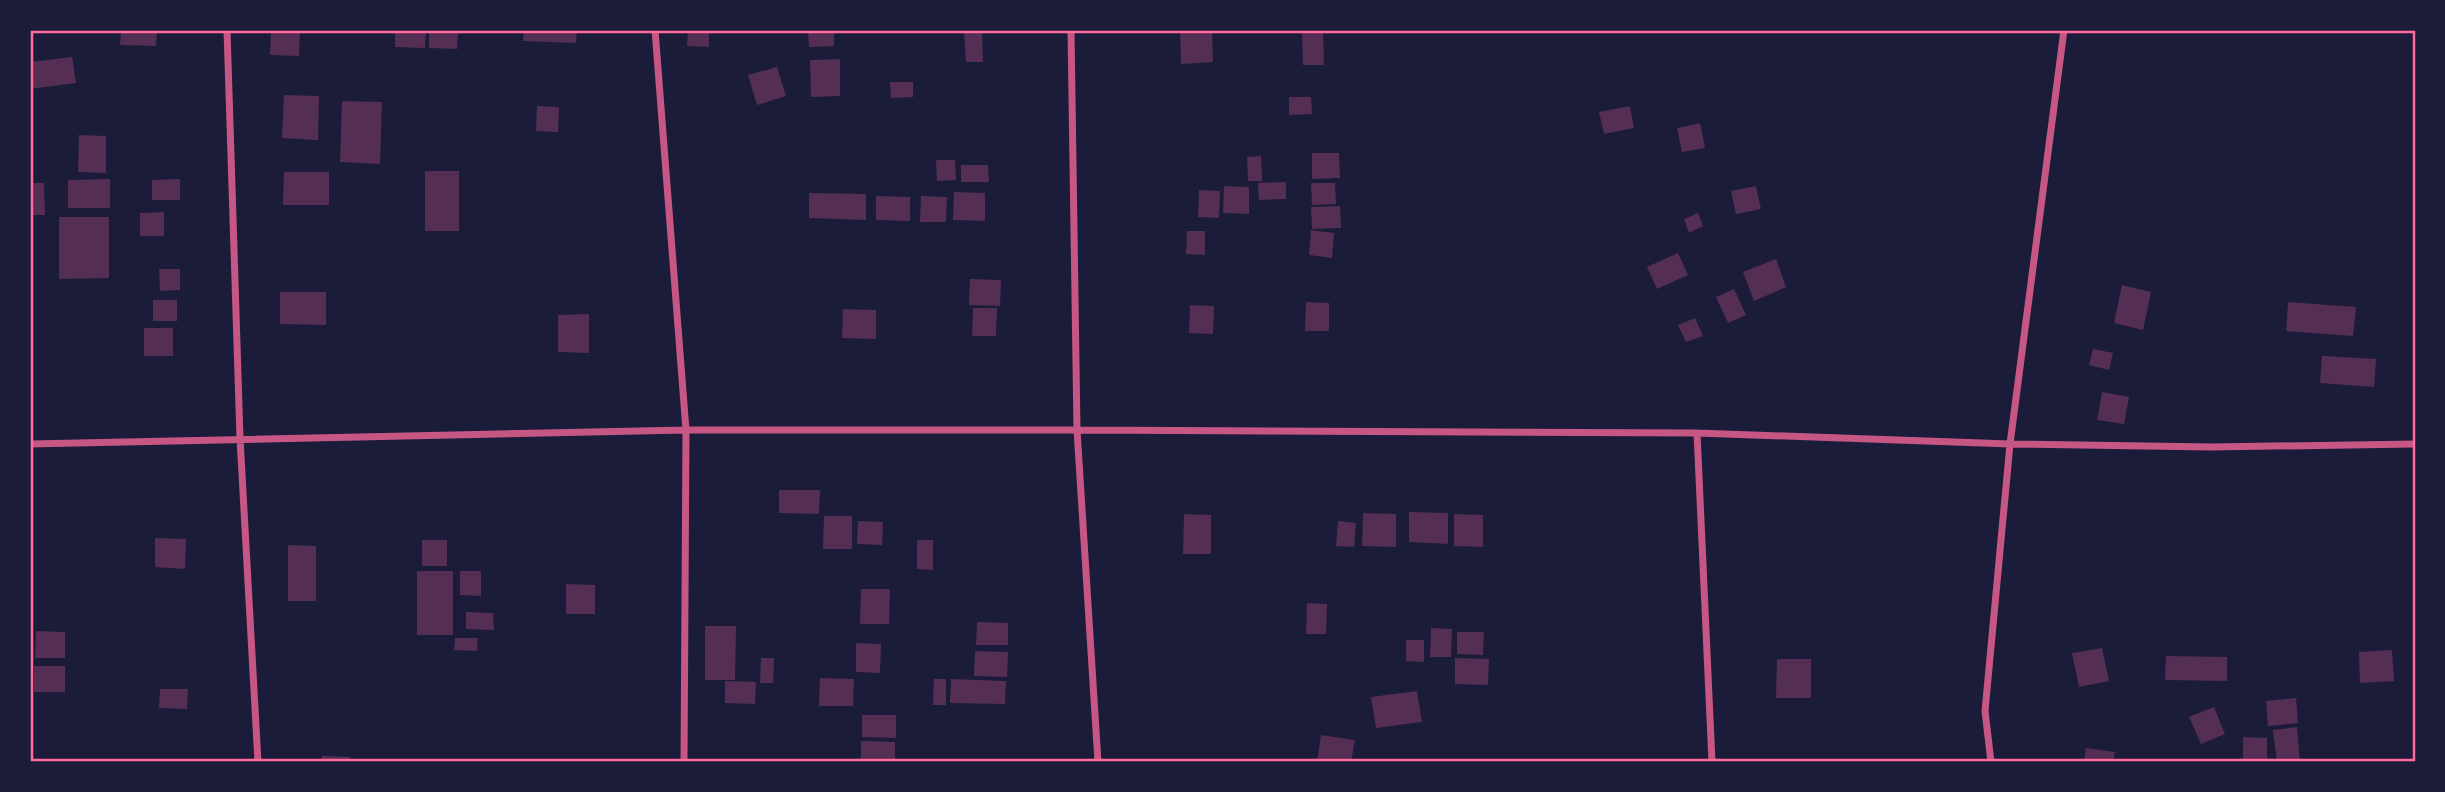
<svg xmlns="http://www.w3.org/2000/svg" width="2445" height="792" font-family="'Nunito Sans',sans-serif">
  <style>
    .building { fill: #542f53 }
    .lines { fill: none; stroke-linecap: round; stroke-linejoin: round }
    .minor { stroke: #c65784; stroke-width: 7 }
    .neatline { fill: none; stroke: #ff6b9d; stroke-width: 2.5 }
  </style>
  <rect width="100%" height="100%" fill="#1b1b3a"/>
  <path class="building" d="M121,30H157L156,46L120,45Z
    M271,30H300L299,56L270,55Z
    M395,30H426L425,48L395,47Z
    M429,30H458L457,49L429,48Z
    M524,30H577L576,43L523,41Z
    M688,30H709V47L687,46Z
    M808,30H834V46L809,47Z
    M964,30H982L983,62H966Z
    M1180,30H1212L1213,62L1181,64Z
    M1302,30H1323L1324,65H1303Z
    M72,57L76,83L30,89V62Z
    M840,59V96L811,97L810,60Z
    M777,67L786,96L757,105L748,75Z
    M890,82H913V97L891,98Z
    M284,95L319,96L318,140L282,138Z
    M1289,97H1311L1312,114L1289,115Z
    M342,101L382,102L380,164L340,162Z
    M537,106L559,107L558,132L536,131Z
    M1630,106L1634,128L1604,134L1599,112Z
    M1700,123L1705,148L1682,152L1677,128Z
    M79,135L106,136V173L78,172Z
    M1312,153H1339L1340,178L1312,179Z
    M1261,156L1262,181H1248L1247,157Z
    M936,160H955L956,180L937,181Z
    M961,165H988L989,182H961Z
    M425,171H459V231H425Z
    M284,172H329V205H283Z
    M110,179V208H68V180Z
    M180,179V200H152V180Z
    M1286,182V199L1259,200L1258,183Z
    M30,183H44L45,215H30Z
    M1311,183H1335L1336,204L1312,205Z
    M1224,186L1249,187V214L1223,213Z
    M1756,186L1761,209L1736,214L1731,191Z
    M1199,190L1220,191L1219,218L1198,217Z
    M954,192L985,193V221L953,220Z
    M809,193L866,194V220L809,218Z
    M876,196L910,197V221L876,220Z
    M921,196L947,197L946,222H920Z
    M1340,206L1341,228L1312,229L1311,207Z
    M164,212V236H140V213Z
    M1698,213L1703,226L1689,233L1684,219Z
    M59,217H109V278L59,279Z
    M1311,230L1334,233L1332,258L1309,255Z
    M1187,231H1205V255L1186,254Z
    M1678,253L1688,275L1657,289L1647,267Z
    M1776,259L1786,287L1754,301L1743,272Z
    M159,269H180V290L160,291Z
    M970,279L1001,280L1000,306L969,305Z
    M2122,285L2151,292L2143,330L2114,323Z
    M1734,289L1746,315L1728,323L1716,297Z
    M280,292H326V325L280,324Z
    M153,300H177V321H153Z
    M1306,302L1329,303V331H1305Z
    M2288,302L2356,307L2353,336L2286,331Z
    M1190,305L1214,306L1213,334L1189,333Z
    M973,308H997L996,336H972Z
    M843,309L876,310V339L842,338Z
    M589,314V353L558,352V315Z
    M1695,318L1703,336L1686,342L1678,325Z
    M144,328H173V356H144Z
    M2093,349L2113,353L2109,370L2089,365Z
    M2322,356L2376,359L2374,387L2320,383Z
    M2102,392L2129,397L2124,424L2097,420Z
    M779,490H820L819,514L779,513Z
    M1409,512L1448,513V544L1409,542Z
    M1363,513L1396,514V547L1362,546Z
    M1184,514L1211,515V554H1183Z
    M1454,514L1483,515V547L1454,546Z
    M824,516H852V549H823Z
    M858,521L883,522L882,545L857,544Z
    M1338,521L1356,523L1354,547L1336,546Z
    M155,538L186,539L185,569L155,567Z
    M422,540H447V566H422Z
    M917,540H933V570L917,569Z
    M30,545H32V567H30Z
    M288,545L316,546V601H288Z
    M417,571H453V635H417Z
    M460,571H481V596L460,595Z
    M566,584L595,585V614H566Z
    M861,589H890L889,624H860Z
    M1307,603L1327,604L1326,634H1306Z
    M466,612L493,613L494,630L466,629Z
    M977,622L1008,623V645H976Z
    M705,626H736L735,680H705Z
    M1431,628L1452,629L1451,657H1430Z
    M36,631L65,632V658H35Z
    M1457,632H1484L1483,655L1457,654Z
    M455,638H478L477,651L454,650Z
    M1406,640H1424V662L1406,661Z
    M856,643L881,644L880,673L856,672Z
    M2102,648L2109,681L2079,687L2072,653Z
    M2392,650L2394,681L2360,683L2359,652Z
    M975,651L1008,652L1007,677L974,676Z
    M2166,656L2227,657V681L2165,680Z
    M761,658H774L773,683H760Z
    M1455,658L1489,659L1488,685L1455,684Z
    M1777,659H1811V698H1776Z
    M34,666H65V692H34Z
    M820,678L854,679L853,706H819Z
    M934,679H946V705H933Z
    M951,679L1006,681L1005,704L950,703Z
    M725,681L756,682L755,704L725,703Z
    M160,689H188L187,709L159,708Z
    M1417,691L1422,722L1376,728L1371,697Z
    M2296,698L2298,723L2268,726L2266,701Z
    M2214,707L2225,734L2201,744L2189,717Z
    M862,715H896V738L862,737Z
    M2297,727L2300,762H2277L2273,730Z
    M1321,735L1355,740L1351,762H1317Z
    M2243,737L2267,738V762H2243Z
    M861,741L895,742V762H861Z
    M2086,748L2115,752L2113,762H2084Z
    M322,756L350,757V762H322Z"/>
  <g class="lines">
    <path class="minor" d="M227,30L240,438L258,762
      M655,30L686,430L684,762
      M1071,30L1077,430L1098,762
      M1697,433L1712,762
      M30,444L686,430H1077L1697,433L2010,444L2211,447L2415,444
      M1991,762L1985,711L2010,444L2064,30"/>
  </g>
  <rect width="2445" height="792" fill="none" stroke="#1b1b3a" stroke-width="63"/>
  <rect x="32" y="32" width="2382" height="728" class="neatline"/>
</svg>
